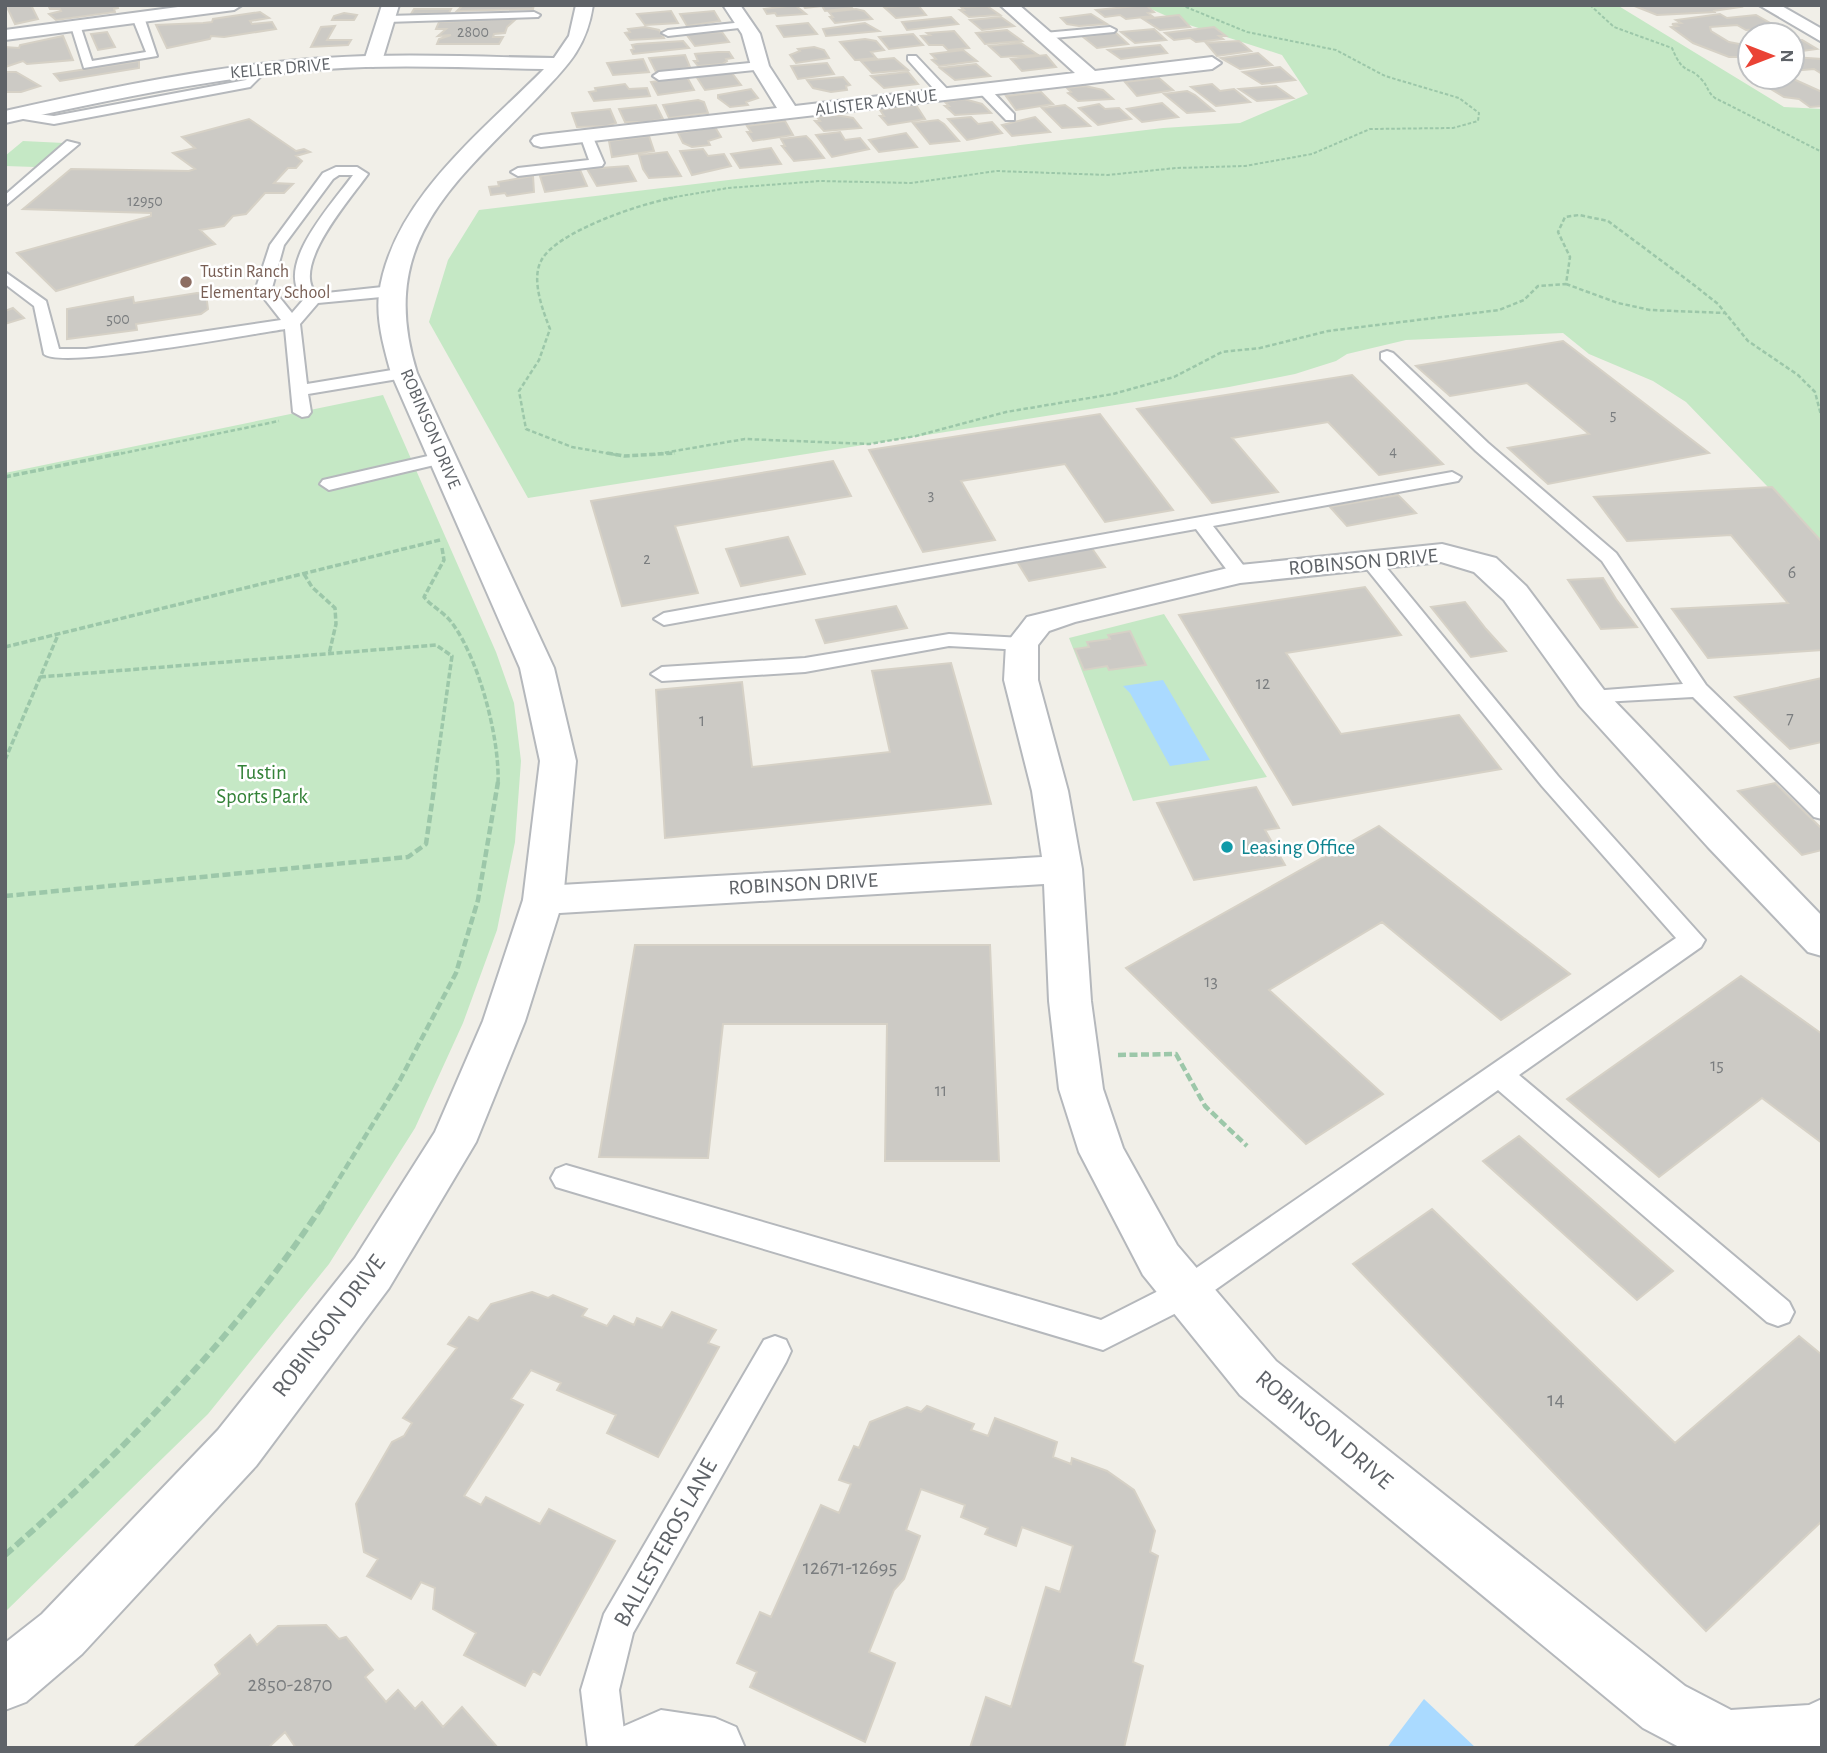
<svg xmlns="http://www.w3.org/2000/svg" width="1827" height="1753" font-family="'Alegreya Sans',sans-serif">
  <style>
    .green { fill: #c5e8c5 }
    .water { fill: #aadaff }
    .building { fill: #cccac5; stroke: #d6d1c6; stroke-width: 2 }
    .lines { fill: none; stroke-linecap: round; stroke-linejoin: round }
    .service-casing { stroke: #b5b8bc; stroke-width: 4 }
    .minor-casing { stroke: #b5b8bc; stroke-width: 4 }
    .tertiary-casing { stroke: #b5b8bc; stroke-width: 4 }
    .path-far4 { stroke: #9cc7a9; stroke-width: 2; stroke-dasharray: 3.5 2; stroke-linecap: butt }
    .path-far3 { stroke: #9cc7a9; stroke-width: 2.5; stroke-dasharray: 4.5 2.5; stroke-linecap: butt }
    .path-far2 { stroke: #9cc7a9; stroke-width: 3.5; stroke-dasharray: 6 2.5; stroke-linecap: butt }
    .path-far1 { stroke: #9cc7a9; stroke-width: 4.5; stroke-dasharray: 8 3.5; stroke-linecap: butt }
    .path { stroke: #9cc7a9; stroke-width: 6; stroke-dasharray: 10 4.5; stroke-linecap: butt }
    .service { fill: #fff; fill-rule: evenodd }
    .minor { fill: #fff; fill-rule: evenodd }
    .tertiary { fill: #fff; fill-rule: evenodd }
    .education-dot { fill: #8d6e63; stroke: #fff; stroke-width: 2.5 }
    .culture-dot { fill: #0f9aa8; stroke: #fff; stroke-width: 2.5 }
    .labels { text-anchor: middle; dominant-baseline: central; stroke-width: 5; stroke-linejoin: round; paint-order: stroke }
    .far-number-label { font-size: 16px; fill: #7a7d7f }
    .far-street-label { font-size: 18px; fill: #5f6368; stroke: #fff }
    .far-education-label { font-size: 18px; fill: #785e54; stroke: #fff; text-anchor: start }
    .number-label { font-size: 18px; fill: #7a7d7f }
    .street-label { font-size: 21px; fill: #5f6368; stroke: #fff }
    .park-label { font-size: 21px; fill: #348238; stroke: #fff }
    .culture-label { font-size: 21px; fill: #0d838f; stroke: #fff; text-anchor: start }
    .near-number-label { font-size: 21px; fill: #7a7d7f }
    .near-street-label { font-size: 24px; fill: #5f6368; stroke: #fff }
  </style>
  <rect width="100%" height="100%" fill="#f1efe8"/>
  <path class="green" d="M1142,5H1617L1784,107L1822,109V543L1686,402L1653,381L1589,354L1563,333L1406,340L1347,354L1336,361L1295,374L1229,387L528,498L429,322L448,260L479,210L1163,128L1240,123L1308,94L1282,55L1180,22Z
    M23,141L64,143L35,167L5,166V156Z
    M383,395L496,652L514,703L521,761L515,842L497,930L463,1023L415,1128L329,1264L208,1414L5,1612V473Z
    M1164,614L1267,777L1133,801L1069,638Z"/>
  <path class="water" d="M1163,680L1210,760L1170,766L1130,693L1123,686Z
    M1424,1699L1476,1748H1387Z"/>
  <path class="building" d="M6,5H31L38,19L15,24Z
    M48,5H117L118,8L114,9L115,12L56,20L49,14L61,11L60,9H50Z
    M463,5H534L533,9L457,11Z
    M795,5L806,14L777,16L775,13L767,14L764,9Z
    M803,5H850L852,8L825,11L822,6L805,8Z
    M918,5L926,15L896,18L884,7Z
    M1146,5L1154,12L1148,13L1152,16L1126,19L1120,15L1105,17L1096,10Z
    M1632,5H1738L1741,7L1713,11L1716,12L1657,15Z
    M987,6L1000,15L969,17L960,10H964L961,7Z
    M414,9H451L449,13L411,14Z
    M856,9L864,11L872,19L835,23L830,17H833L829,12Z
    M671,11L678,23L645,25L637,14Z
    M714,11L720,21L687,26L680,14Z
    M260,12L269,18L250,21L252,24L272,22L276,29L224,37L211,36L210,39L167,48L156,25L203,23L212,22L213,19Z
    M344,13L357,15L354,20H332L334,16Z
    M1091,14L1107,24L1079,26L1067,24L1061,18Z
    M1720,14L1727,18L1756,15L1772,24L1766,25L1770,27L1779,28L1746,30L1737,25L1710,27L1711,31L1729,42L1750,46V57H1729L1693,43L1671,27L1677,26L1672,24L1681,23L1676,20Z
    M1179,15L1190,27L1160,30L1143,19Z
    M951,17L958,24L907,30L902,22Z
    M1001,17L1014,26L982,30L970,20Z
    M516,19L507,27L505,33L494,34L493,37H503L499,44H437L439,39L451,35L438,36L446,29H436L439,22Z
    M808,23L817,34L784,37L777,26Z
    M865,23L879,31L826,36L823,29Z
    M335,26L327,40H351L348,45L311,47L321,27Z
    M645,27L659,30L664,38L630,40L625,33L630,32L628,29Z
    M1214,27L1226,36H1219L1223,39L1196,42L1190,38L1174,40L1165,33Z
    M1154,29L1166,40L1135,43L1121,32Z
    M1007,30L1022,41L985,44L976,33Z
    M954,31L969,48L948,50L943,45H929L921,36L930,35L927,33Z
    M107,32L115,47L98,50L91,34Z
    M722,32L729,42L695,46L686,34Z
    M1115,32L1128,44L1097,48L1083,37Z
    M913,34L923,45L889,49L879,37Z
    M63,36L73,60L27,64L23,61L5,67V47L19,48L20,45Z
    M865,39L876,41L884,50L871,52L876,58L855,60L840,42Z
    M1792,39L1802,40L1817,49L1795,52L1792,51Z
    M683,41L689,48L633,54L631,50L634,49L632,45L637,44Z
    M1239,41L1251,51L1217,56L1206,43Z
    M1021,43L1038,55L1001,57L989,46Z
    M1160,45L1167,53L1121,59L1108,50Z
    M814,47L824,50L829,58L796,63L790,55L800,51L798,49Z
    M963,50L977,61L939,66L932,60L936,59L931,54Z
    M718,52H729L733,58L726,59L727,61L722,64L698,66L694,61H698L695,54Z
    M1258,53L1272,65L1240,69L1221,58Z
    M685,55L690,67L676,70L656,72L649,58Z
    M1046,55L1056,67L1022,71L1011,59Z
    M1792,57L1822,59V74L1814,69L1792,71Z
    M894,58L908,70L872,73L861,61Z
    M643,59L649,72L613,75L607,63Z
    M139,61V68L60,81L54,74Z
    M827,63L834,74L798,79L791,66Z
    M976,64L990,76L955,80L940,68Z
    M1280,67L1295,80L1262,84L1243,72Z
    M5,72H16L40,86L21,92H5Z
    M908,72L918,84L884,88L871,76Z
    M732,73L741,85L705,90L696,76Z
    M687,77L694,90L658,95L651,82Z
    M843,77L850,85L846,86L847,90L831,92L813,88L807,80Z
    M1751,77H1789L1822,92V106L1810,107L1799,99L1784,97Z
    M1159,78L1173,90L1137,96L1125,82Z
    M625,84L629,89L647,88L650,96L594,101L589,92L596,91L595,88Z
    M1212,84L1220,91L1234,89L1250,102L1216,106L1191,87Z
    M1085,86L1103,90L1113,99L1078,101L1068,93L1071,92L1067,88Z
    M1276,86L1293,98L1257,101L1239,89Z
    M751,89L758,98L746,102L748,105L730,107L718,98V95Z
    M1187,91L1195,95L1214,111L1187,113L1164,94Z
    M1041,92L1053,104L1016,110L1006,96Z
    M964,99L982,104L991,113L955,115L945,106H949L945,102Z
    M698,100L704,102L708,113L669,118L663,105Z
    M1162,103L1178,117L1142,122L1127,109Z
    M1099,104L1105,109L1119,108L1131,119L1098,125L1079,108Z
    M656,105L663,119L647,122H625L619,109Z
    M916,105L925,119L888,125L880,116H884L880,110Z
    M1065,105L1072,110L1090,126L1062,128L1042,108Z
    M610,109L616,123L607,126L577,127L572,113Z
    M836,115L853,118L861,128L824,131L815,121H820L817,117Z
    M971,117L978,124L992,122L1002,133L967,140L948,119Z
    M1035,117L1050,132L1012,136L1002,125Z
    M249,119L296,151L304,149L310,152L296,156L302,161L296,168H288L274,183L293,184L284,193H265L246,214L233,216L224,226L200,230L215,244L56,291L17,253L151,216V213L23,209L71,169L189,171L195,169L173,153L195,148L182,137Z
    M938,120L944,124L959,141L930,144L913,123Z
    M785,121L793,135L753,141L747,132H751L747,126Z
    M715,127L721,137L708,141L710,145L692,147L683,143L678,133Z
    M840,132L845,140L860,138L869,149L832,157L816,135Z
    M906,133L917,147L879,152L869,140Z
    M649,136L654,151L612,157L609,141Z
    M806,136L811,141L824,158L794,161L782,146H785L781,139Z
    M771,148L781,164L740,168L731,154Z
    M703,149L708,156L724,154L731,166L692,175L680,151Z
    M667,152L681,176L649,178L643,169L639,155Z
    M628,166L636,181L597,186L587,169Z
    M580,170L587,186L545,192L540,176Z
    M533,176L534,192L507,196L505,193L491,195L489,187L499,186L498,182Z
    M197,293L206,294L208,309L201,314L136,324L137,330L67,339V309L133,297L134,303Z
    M13,308L24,318L5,324V311Z
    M1563,341L1709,453L1548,484L1508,448L1589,434L1527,383L1450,396L1416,366Z
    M1352,375L1443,464L1379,475L1328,422L1232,438L1278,492L1212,503L1137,409Z
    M1100,414L1173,510L1105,522L1065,464L961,481L995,540L923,552L869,450Z
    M833,461L851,496L675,526L698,593L622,606L591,501Z
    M1772,487L1822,542V650L1708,658L1672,609L1788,603L1731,535L1627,541L1594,497Z
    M1398,495L1416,513L1347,526L1330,507Z
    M788,537L805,574L741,586L726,549Z
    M1091,547L1105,567L1029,581L1016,560Z
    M1603,578L1616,599L1637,627L1601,629L1568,580Z
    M1365,587L1401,635L1286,653L1341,734L1459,715L1501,769L1293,805L1179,615Z
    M1465,602L1486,629L1506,651L1471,657L1431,607Z
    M896,606L907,628L825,643L816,620Z
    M1130,631L1146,665L1109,670L1107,666L1084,670L1075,649L1089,647L1087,642L1110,639L1108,635Z
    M951,663L991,804L665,838L656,690L742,682L752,767L890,752L872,671Z
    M1822,678V742L1790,749L1735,697Z
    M1775,783L1822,829V850L1802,855L1738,791Z
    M1256,787L1279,828L1265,830L1285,865L1194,880L1157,803Z
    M1379,826L1570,974L1501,1020L1382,922L1269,990L1383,1094L1306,1144L1126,968Z
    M635,945H990L999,1161H885L887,1024H723L708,1158L599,1157Z
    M1741,976L1822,1034V1143L1762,1098L1659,1177L1567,1099Z
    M1519,1136L1673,1271L1637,1300L1483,1161Z
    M1432,1209L1675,1443L1799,1336L1822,1355V1521L1706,1631L1353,1264Z
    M532,1292L548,1298L553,1295L587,1309L582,1316L607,1326L614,1316L634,1325L637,1318L662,1328L672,1312L716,1330L708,1343L719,1347L658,1457L607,1433L616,1415L557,1390L561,1383L531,1370L511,1399L523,1405L464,1496L481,1505L486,1497L540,1524L549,1509L615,1541L540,1675L533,1671L525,1686L464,1655L476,1633L433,1609L435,1588L421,1582L411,1599L367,1576L378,1559L364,1552L356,1504L392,1442L404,1436L412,1423L403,1418L457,1348L448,1344L469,1317L478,1321L491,1304Z
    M927,1406L974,1424L971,1430L988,1436L995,1418L1057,1442L1053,1457L1071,1464L1072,1458L1107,1471L1134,1490L1155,1531L1150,1552L1158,1556L1133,1662L1143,1666L1124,1748H970L986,1697L1011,1707L1046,1587L1060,1592L1073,1546L1022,1527L1016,1546L985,1534L988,1528L961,1517L965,1505L921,1489L906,1530L920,1536L904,1579L894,1590L869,1652L895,1663L865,1742L750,1687L757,1672L737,1663L760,1612L771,1617L821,1505L839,1513L851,1484L839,1480L854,1446L859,1448L870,1422L907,1407L921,1412Z
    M326,1625L339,1639L346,1637L373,1670L365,1677L386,1702L398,1690L415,1709L422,1702L443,1727L462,1707L498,1748H296L285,1732L268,1748H133L220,1674L215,1665L250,1635L257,1645L278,1626Z"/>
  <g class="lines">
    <defs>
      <path id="service" d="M534,12L540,15L538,17L387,22L381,19L387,16Z
        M138,14L144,17L157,56L84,68L70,23L80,25L92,61L146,52L132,17Z
        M744,22L750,25L748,27L668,36L662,33L668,30Z
        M1110,27L1116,30L1114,32L1044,39L1038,36L1044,33Z
        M908,56H916L950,92V98H942L908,60Z
        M760,62L766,66L764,69L659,80L653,76L659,72Z
        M257,67L267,70L250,87L54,124L5,116L11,111L54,116L246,80Z
        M980,87H988L1014,114V120H1006L980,93Z
        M586,131L592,135L604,163L602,166L518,176L511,172L518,168L589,160L580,135Z
        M67,141L79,144L5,206V195Z
        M336,167H357L368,174C351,198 289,268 317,294L392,286L400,291L392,296L318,303L300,324L307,384L404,368L412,373L404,378L308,394L311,412L308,416L302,417L293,412L285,329C252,334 59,370 44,354L34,306L5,284V272L46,301L59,349H86L281,320L256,288L270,245L323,173ZM339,175H353C333,203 272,267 304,299L292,313L272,288L284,245L333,179Z
        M1387,351L1393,353L1488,443L1616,553L1706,685L1822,797V819L1814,817L1693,697L1584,703L1581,698L1592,691L1683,684L1602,561L1476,451L1381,359V353Z
        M441,453L447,454L450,458L447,462L329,490L320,484L323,480Z
        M1452,472L1461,477L1458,481L1213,526L1250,574L1240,580L1233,578L1196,529L664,625L654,619L664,613Z
        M1369,553L1376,555L1558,776L1705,940L1701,947L1519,1075L1789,1302L1794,1312L1789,1322L1778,1326L1767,1322L1498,1090L1198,1302L1103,1350L556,1187L551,1178L556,1169L566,1165L1101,1320L1176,1282L1676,938L1542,786L1362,563L1359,559L1362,555Z
        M949,634L1022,638L1032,644L1022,650L949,646L805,672L662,681L651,674L662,667L805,658Z
        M775,1336L786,1340L791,1351L786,1362L633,1633L619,1690L626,1748H588L581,1690L604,1614L764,1340Z"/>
      <path id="minor" d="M193,5H242L234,10L5,40V30Z
        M382,5H399L382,61L373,67L364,61Z
        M723,5H740L760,34L769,66L795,106L1075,73L1000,5H1019L1095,71L1212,57L1221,63L1212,69L541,147L534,145L531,141L534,137L541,135L777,108L751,66L742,34Z
        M1759,5H1780L1822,29V42Z
        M1442,544L1496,558L1526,586L1604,690L1822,916V956L1808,952L1708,847L1580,706L1504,600L1474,572L1441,562L1240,583L1075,622L1049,631L1038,645V680L1068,791L1082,869L1091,1001L1103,1089L1123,1148L1177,1245L1276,1361L1685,1686L1731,1710L1809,1705L1822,1699V1748H1681L1643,1728L1240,1395L1143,1275L1079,1152L1059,1089L1049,1001L1044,884L543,914L529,910L523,900L529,890L543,886L1042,857L1032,791L1004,680L1006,644L1027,617L1240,565Z
        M661,1710L715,1718L736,1727L745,1748H613L622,1727Z"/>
      <path id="tertiary" d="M576,5H593C586,50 566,67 536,99C453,185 376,242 417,373L554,668L576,761L563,900L525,1021L476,1142L389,1288L256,1466L82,1654L26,1702L5,1710V1643L42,1614L218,1430L355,1258L435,1132L483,1021L523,900L540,761L520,668L391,373C384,348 376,320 379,294C392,200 482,132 544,69C471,68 399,64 326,69C217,77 111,99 5,123V111C111,87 217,65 325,58C402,53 478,57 554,58L569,36Z"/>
    </defs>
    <use href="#service" class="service-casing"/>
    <use href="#minor" class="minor-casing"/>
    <use href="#tertiary" class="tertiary-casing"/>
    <path class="path-far4" d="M1590,5L1614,27L1672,48C1684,77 1688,64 1702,80C1708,86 1707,92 1715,98L1822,152
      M663,199L728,188L820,181L911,183L997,171L1108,175L1176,168L1245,166L1312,154L1370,129L1453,128L1478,121L1479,113L1459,98L1385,76L1336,50L1247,32L1181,5"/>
    <path class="path-far3" d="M1566,284L1618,303L1650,310L1725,313
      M114,455L279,421
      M617,455L572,447L526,429L519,391L539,360L550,329C543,311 531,280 541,261C555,232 642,203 673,198
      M651,455L745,439L869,444L916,436L1006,412L1113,394L1174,377L1222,352L1260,348L1328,331L1499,310L1524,300L1538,286L1566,284L1570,257L1558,232L1565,217L1579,215L1608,221L1694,285L1718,304L1748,341L1798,375L1815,392L1822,419"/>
    <path class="path-far2" d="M607,453L624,456L675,453
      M5,477L122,453
      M442,548L444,560L424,597C432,607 444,612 452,623C479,659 500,739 498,784
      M304,574L312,587L335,608L336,624L329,654
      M5,647L440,540
      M40,677L436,645L452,656L434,784
      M5,760L58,635"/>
    <path class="path-far1" d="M5,896L408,857L426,844L435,782
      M1118,1055L1176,1054L1205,1106L1247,1146
      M321,1208L400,1080L456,973L478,900L498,782"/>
    <path class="path" d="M5,1555C123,1452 235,1338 322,1206"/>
    <use href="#service" class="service"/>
    <use href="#minor" class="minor"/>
    <use href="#tertiary" class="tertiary"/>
  </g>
  <circle class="education-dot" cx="186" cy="282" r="7"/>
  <circle class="culture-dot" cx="1227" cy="847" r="7"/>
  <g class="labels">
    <g class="far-number-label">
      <text x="473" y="32">2800</text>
      <text x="145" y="201">12950</text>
      <text x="118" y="319">500</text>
      <text x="1613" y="415">5</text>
      <text x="1393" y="451">4</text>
      <text x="931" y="495">3</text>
      <text x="647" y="559">2</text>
    </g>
    <g class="far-street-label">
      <text transform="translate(280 69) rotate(-5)">KELLER DRIVE</text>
      <text transform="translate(876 103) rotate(-7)">ALISTER AVENUE</text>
      <text transform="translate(430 429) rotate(67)">ROBINSON DRIVE</text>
    </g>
    <g class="far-education-label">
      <text x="200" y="272">Tustin Ranch<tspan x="200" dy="21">Elementary School</tspan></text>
    </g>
    <g class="number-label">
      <text x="1792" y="573">6</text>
      <text x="1263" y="684">12</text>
      <text x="1790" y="719">7</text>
      <text x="702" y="721">1</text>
      <text x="1211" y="982">13</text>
      <text x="1717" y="1066">15</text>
      <text x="941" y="1091">11</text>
    </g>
    <g class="street-label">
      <text transform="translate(1363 562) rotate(-5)">ROBINSON DRIVE</text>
      <text transform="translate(803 884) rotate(-3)">ROBINSON DRIVE</text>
    </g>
    <g class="park-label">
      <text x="262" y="772">Tustin<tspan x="262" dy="24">Sports Park</tspan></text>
    </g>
    <g class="culture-label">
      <text x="1241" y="847">Leasing Office</text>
    </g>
    <g class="near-number-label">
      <text x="1556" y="1399">14</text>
      <text x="850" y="1567">12671-12695</text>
      <text x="290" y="1684">2850-2870</text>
    </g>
    <g class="near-street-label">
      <text transform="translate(329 1326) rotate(-53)">ROBINSON DRIVE</text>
      <text transform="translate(1324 1430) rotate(40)">ROBINSON DRIVE</text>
      <text transform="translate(666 1543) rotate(-61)">BALLESTEROS LANE</text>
    </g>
  </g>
  <rect width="1827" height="1753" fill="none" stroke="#5f6368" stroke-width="14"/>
  <g transform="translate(1771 56) rotate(90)"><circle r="33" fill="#ffffff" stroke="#bfc1c3" stroke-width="2"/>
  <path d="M0-5L12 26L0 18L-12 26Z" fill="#ea4335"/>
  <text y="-10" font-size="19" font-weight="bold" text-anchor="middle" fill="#5f6368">N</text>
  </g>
</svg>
